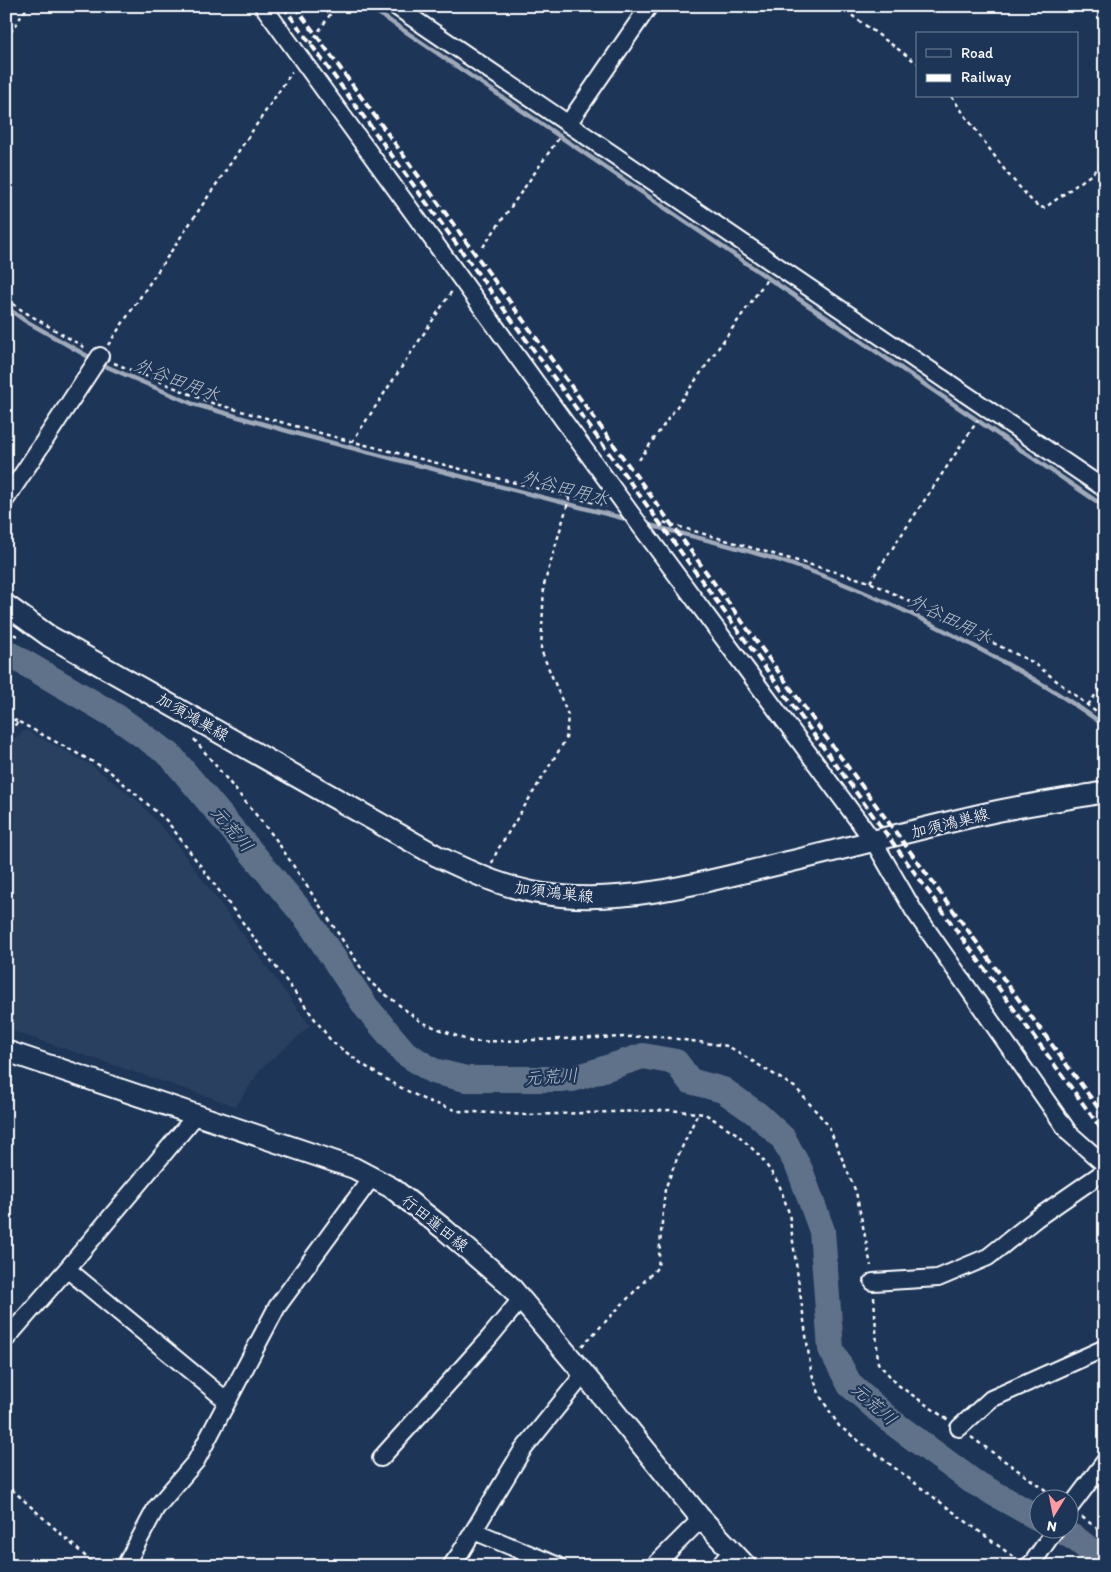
<svg xmlns="http://www.w3.org/2000/svg" width="1111" height="1572" font-family="Itim,'Klee One',sans-serif">
  <style>
    .built { fill: #2a4161 }
    .lines { fill: none; stroke-linecap: round; stroke-linejoin: round }
    .stream { stroke: #a0aab8; stroke-width: 4.5 }
    .river { stroke: #617289; stroke-width: 26 }
    .minor-casing { stroke: #fff; stroke-width: 20 }
    .major-casing { stroke: #fff; stroke-width: 24 }
    .path { stroke: #fff; stroke-width: 2.5; stroke-dasharray: 4 4; stroke-linecap: butt }
    .minor { stroke: #1d3557; stroke-width: 16 }
    .major { stroke: #1d3557; stroke-width: 20 }
    .rail { stroke: #fff; stroke-width: 4; stroke-dasharray: 8 4; stroke-linecap: butt }
    .labels { text-anchor: middle; dominant-baseline: central; stroke-width: 4.5; stroke-linejoin: round; paint-order: stroke }
    .street-label { font-size: 16px; fill: #fff; stroke: #1d3557 }
    .water-label { font-size: 18px; font-style: italic; fill: #b8c0ca; stroke: #1d3557 }
  </style>
  <rect width="100%" height="100%" fill="#1d3557"/>
  <filter id="ink" filterUnits="userSpaceOnUse"><feTurbulence type="fractalNoise" baseFrequency=".02" numOctaves="2"/><feDisplacementMap in="SourceGraphic" scale="10" xChannelSelector="R" yChannelSelector="G"/><feConvolveMatrix kernelMatrix="1 2 1 2 8 2 1 2 1" color-interpolation-filters="sRGB"/></filter>
  <g filter="url(#ink)">
    <path class="built" d="M26,730L91,765L138,801L175,842L310,1026L261,1069L236,1106L6,1029V745Z"/>
    <g class="lines">
      <path class="stream" d="M368,6L1105,507
        M6,307L24,320L103,365L193,404L298,434L630,520
        M645,524C681,534 719,542 755,553C836,576 912,612 985,652C1026,674 1068,698 1105,726"/>
      <path class="river" d="M6,652L117,717L170,755L308,920L366,1007L405,1053L433,1071L466,1079H573L643,1056L676,1062L690,1081L723,1090L757,1114L783,1138L800,1170L822,1231L831,1349L850,1385L892,1422L972,1481L1038,1518
        M1060,1530L1076,1539L1105,1562"/>
      <defs>
        <path id="minor" d="M263,6L630,512L874,842L914,911L1069,1133L1105,1165
          M395,6L1105,489
          M568,124L649,6
          M6,499L100,356
          M67,1269L227,1401
          M873,1282L938,1278L988,1257L1037,1218L1105,1171
          M6,1339L67,1269L197,1114
          M959,1428L991,1399L1105,1348
          M381,1458L489,1338L521,1299
          M1068,1510L1105,1461
          M474,1531L558,1566
          M125,1566L156,1508L196,1461L277,1307L372,1177
          M451,1566L459,1555L522,1451L584,1374
          M654,1566L702,1518
          M719,1566L732,1551
          M1028,1566L1033,1562L1055,1530"/>
        <path id="major" d="M6,605L49,636L437,856C479,876 513,892 561,896C639,903 713,879 788,862C856,846 924,827 993,812C1030,804 1068,799 1105,792
          M6,1051L354,1168L392,1188L444,1229L509,1285L584,1374L699,1516L746,1566"/>
      </defs>
      <use href="#minor" class="minor-casing"/>
      <use href="#major" class="major-casing"/>
      <path class="path" d="M839,6L917,63
        M6,39L28,6
        M310,44L336,6
        M951,96L1007,173L1032,201L1039,207L1045,208L1050,204L1092,174L1105,159
        M483,247L561,135
        M6,299L23,311L87,349
        M108,345L292,72
        M114,363L212,403L342,439L607,506
        M352,442L452,291
        M639,460L768,278
        M656,520L870,582L1034,663L1105,719
        M870,582L978,420
        M6,632L18,636
        M1088,705L1105,682
        M6,716L19,722L6,731
        M19,722L108,770L167,821L332,1042L365,1066L394,1084L425,1100L458,1111L527,1115L670,1110L705,1114L737,1134L761,1157L779,1184L789,1213L811,1371L820,1396L839,1426L1016,1559
        M194,739L275,838L371,983L421,1022L472,1042L655,1036L728,1046L796,1088L828,1125L856,1192L871,1266
        M492,863L497,851L566,739L568,715L541,650L544,585L570,496
        M874,1297L878,1363L898,1385L948,1420
        M582,1346L658,1267L665,1189L678,1156L698,1113
        M971,1437L1058,1499
        M6,1484L96,1566
        M1082,1517L1105,1534"/>
      <use href="#minor" class="minor"/>
      <use href="#major" class="major"/>
      <path class="rail" d="M283,6L1105,1134
        M295,6L831,744L1105,1117"/>
    </g>
  </g>
  <g class="labels">
    <g class="street-label">
      <text transform="translate(193 717) rotate(30)">加須鴻巣線</text>
      <text transform="translate(950 823) rotate(-14)">加須鴻巣線</text>
      <text transform="translate(554 892) rotate(7)">加須鴻巣線</text>
      <text transform="translate(435 1223) rotate(39)">行田蓮田線</text>
    </g>
    <g class="water-label">
      <text transform="translate(177 380) rotate(21)">外谷田用水</text>
      <text transform="translate(565 488) rotate(15)">外谷田用水</text>
      <text transform="translate(950 619) rotate(26)">外谷田用水</text>
      <text transform="translate(232 829) rotate(50)">元荒川</text>
      <text transform="translate(551 1077) rotate(-4)">元荒川</text>
      <text transform="translate(874 1404) rotate(42)">元荒川</text>
    </g>
  </g>
  <rect width="1111" height="1572" fill="none" stroke="#1d3557" stroke-width="25"/>
  <rect x="12" y="12" width="1086" height="1547" fill="none" stroke="#fff" stroke-width="2" filter="url(#ink)"/>
  <rect x="916" y="32" width="162" height="65" fill="#1d3557" stroke="#77869a"/>
  <rect x="926" y="49" width="25" height="8" fill="#1d3557" stroke="#77869a"/>
  <text x="961" y="58" font-size="15" fill="#ffffff">Road</text>
  <rect x="926" y="74" width="25" height="8" fill="#ffffff" stroke="#77869a"/>
  <text x="961" y="82" font-size="15" fill="#ffffff">Railway</text>
  <g transform="translate(1054 1514) rotate(190)"><circle r="24" fill="#1d3557" stroke="#77869a"/>
  <path d="M0-4L9 19L0 12L-9 19Z" fill="#ff9aa2"/>
  <text y="-8" font-size="14" font-weight="bold" text-anchor="middle" fill="#ffffff">N</text>
  </g>
</svg>
